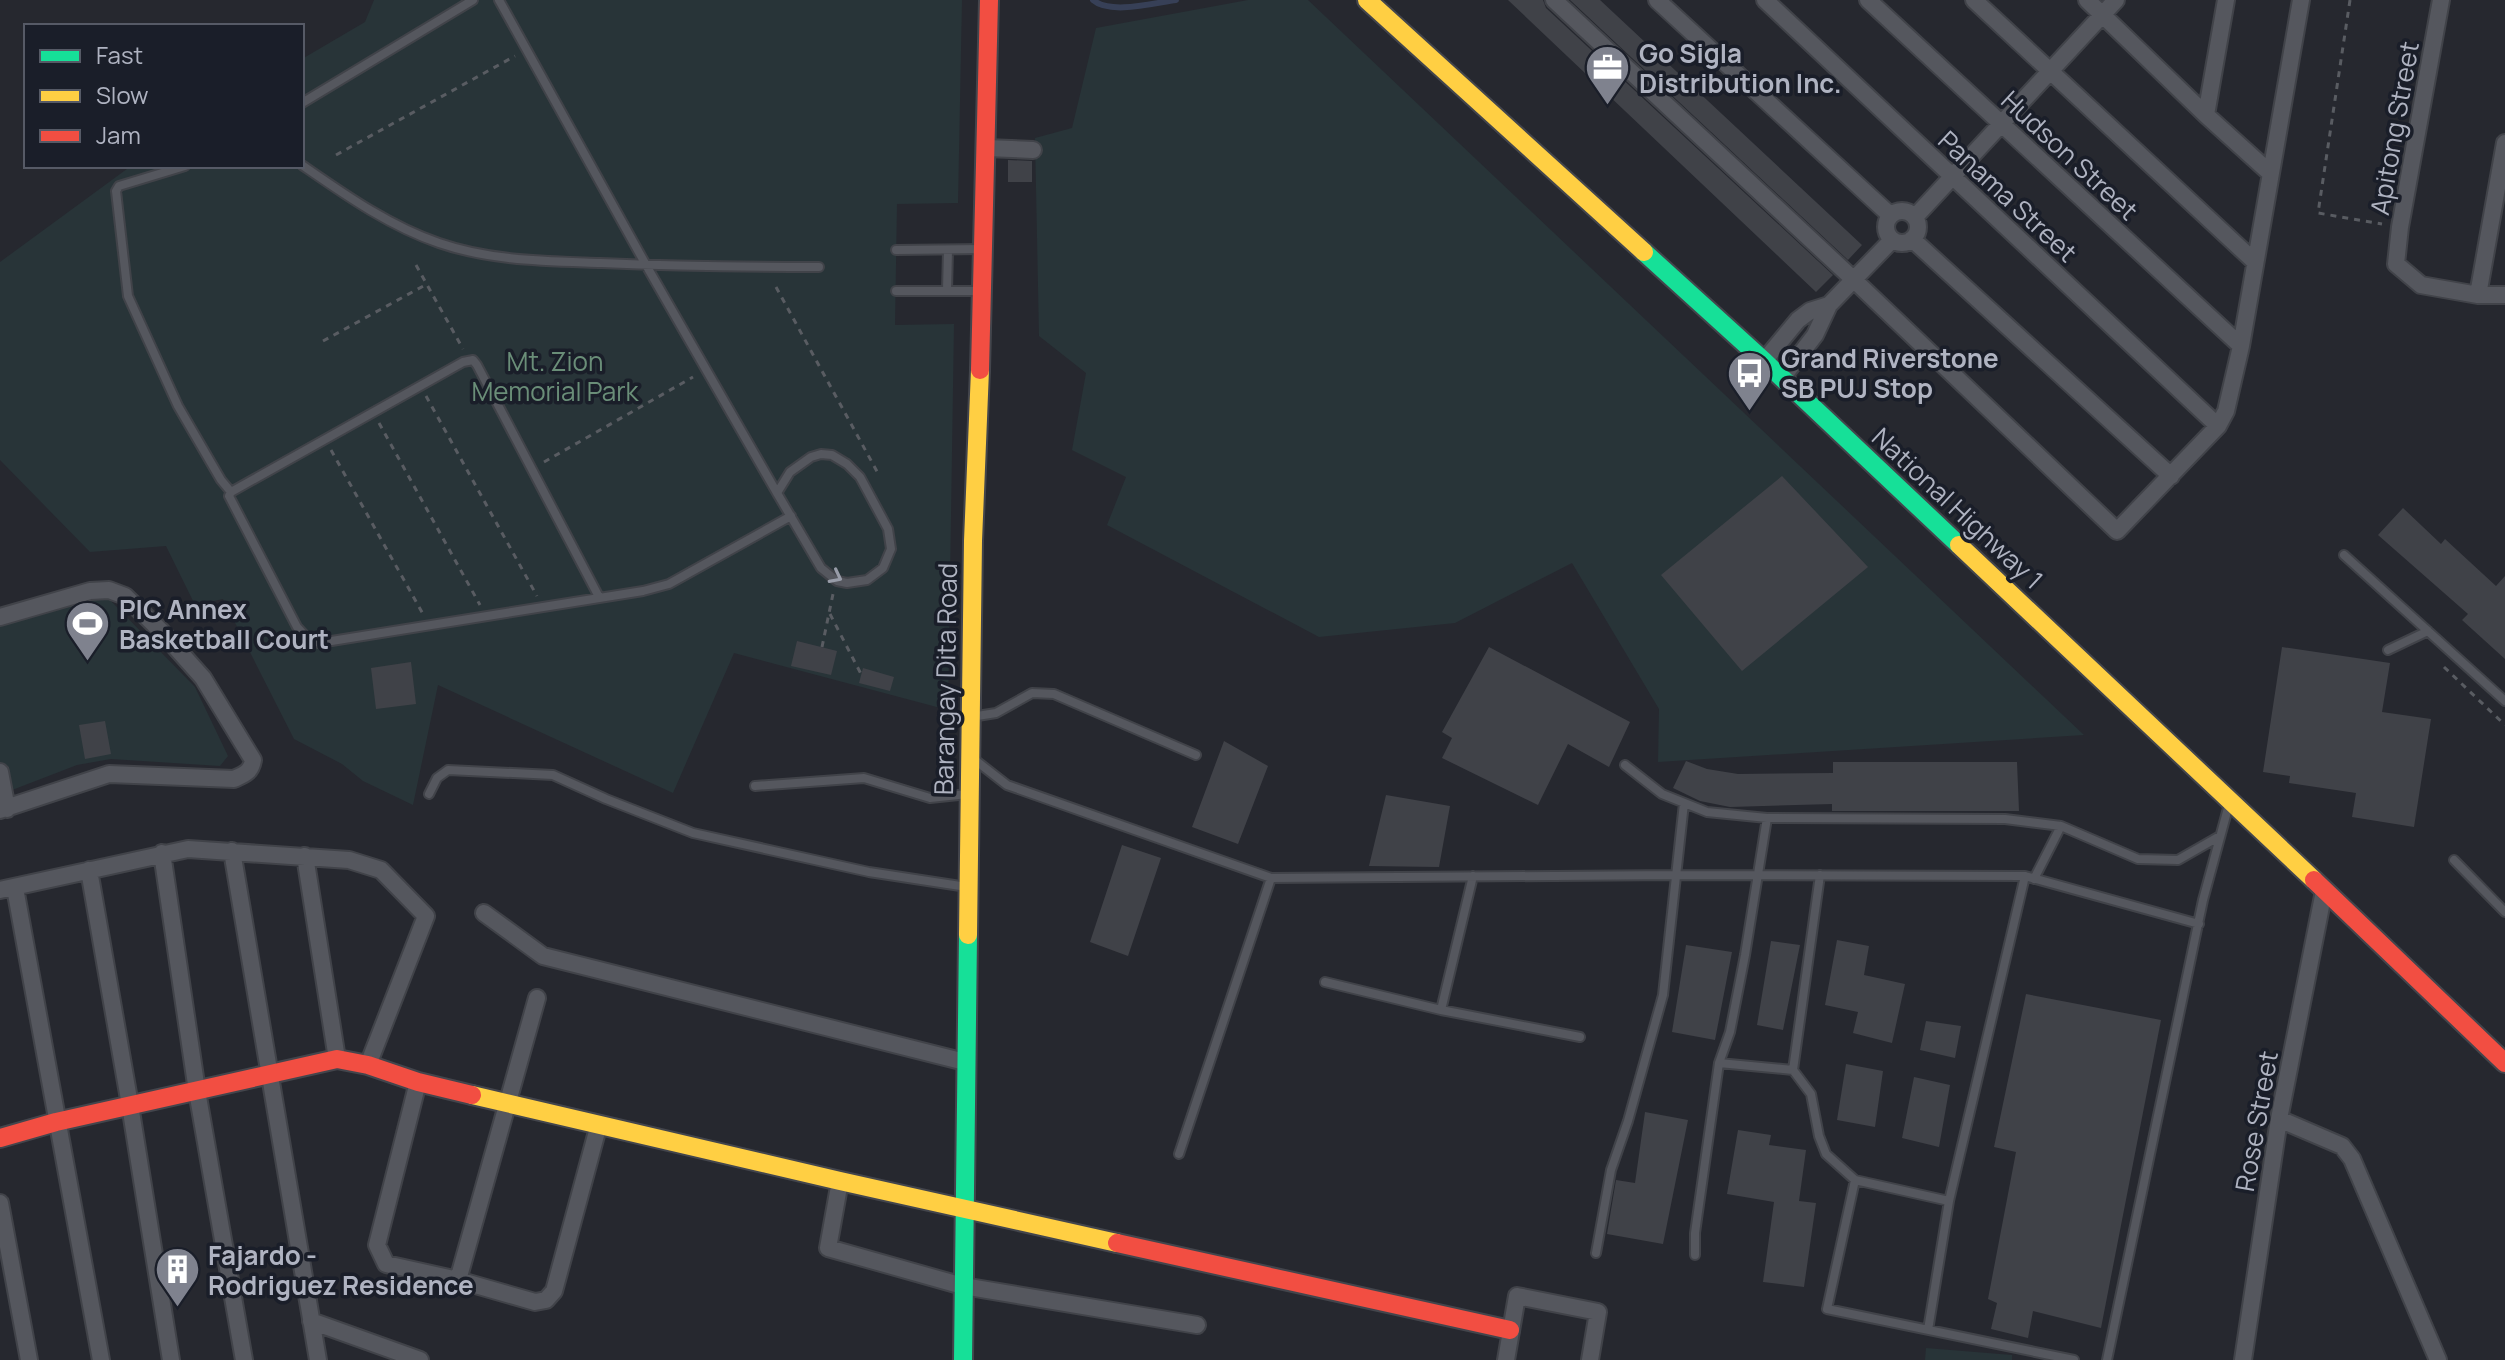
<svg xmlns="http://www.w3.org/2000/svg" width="2505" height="1360" font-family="Manrope,sans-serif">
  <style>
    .green { fill: #283438 }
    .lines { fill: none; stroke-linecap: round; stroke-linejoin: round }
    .stream { stroke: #374057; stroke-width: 6 }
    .building { fill: #404248 }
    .lane-casing { stroke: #414349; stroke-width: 12 }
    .street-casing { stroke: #414349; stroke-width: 20 }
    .fast-casing { stroke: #43454c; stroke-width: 22 }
    .slow-casing { stroke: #43454c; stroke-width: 22 }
    .jam-casing { stroke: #43454c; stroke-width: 22 }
    .path { stroke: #595c62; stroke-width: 3; stroke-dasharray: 6 6; stroke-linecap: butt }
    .lane { stroke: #55575e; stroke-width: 8 }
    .street { stroke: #55575e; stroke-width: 16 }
    .fast { stroke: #16e098; stroke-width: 18 }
    .slow { stroke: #ffcf43; stroke-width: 18 }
    .jam { stroke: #f24e42; stroke-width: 18 }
    .oneway { stroke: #989ca8 }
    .labels { text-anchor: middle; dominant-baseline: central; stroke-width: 7; stroke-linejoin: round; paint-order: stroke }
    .poi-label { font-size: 26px; font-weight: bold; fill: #afb3c1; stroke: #1a1e29; text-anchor: start }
    .street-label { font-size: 26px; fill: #afb3c1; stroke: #1a1e29 }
    .park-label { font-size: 26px; fill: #6a8e78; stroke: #1a1e29 }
  </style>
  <rect width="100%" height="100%" fill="#26282f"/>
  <path class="green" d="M374,0H962L958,203L897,204L895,325L954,324L948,710L734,653L673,793L438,685L413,805L363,781L342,764L294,739L223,599L195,605L166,546L90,552L0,460V262L131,166H302V59L365,22Z
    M1248,0H1308L2084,735L1658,762L1659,709L1572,563L1455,623L1319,637L1107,525L1126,477L1072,450L1086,373L1039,336L1035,138L1072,128L1096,28Z
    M99,596L110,600L195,687L228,756L220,766L111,759L77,765L7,792L0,788V618Z
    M1926,1348L2012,1355V1360H1925Z"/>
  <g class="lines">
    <path class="stream" d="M1093,0C1110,15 1154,3 1176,0"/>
  </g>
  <path class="building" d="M1508,0H1543L1546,8L1833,275L1816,292Z
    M1570,0H1600L1862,245L1848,260Z
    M1008,160L1032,161V182H1008Z
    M1782,476L1868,567L1742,671L1661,575Z
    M2403,508L2441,544L2445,539L2496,586L2505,576V659L2462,620L2468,614L2378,535Z
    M797,641L837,651L831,675L791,666Z
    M1489,647L1630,722L1609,767L1568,744L1538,805L1442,758L1452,738L1442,732Z
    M2282,647L2390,663L2382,712L2431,719L2414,827L2352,817L2356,793L2289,783L2290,776L2263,772Z
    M411,662L416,704L376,709L371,668Z
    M863,668L894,677L890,691L859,683Z
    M105,721L111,754L85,759L79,725Z
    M1224,741L1268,766L1238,844L1192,827Z
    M1686,761L1707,769L1738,774L1833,773V762H2017L2019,811H1832V804L1730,807L1700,801L1673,788Z
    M1386,795L1450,806L1439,867L1369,866Z
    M1122,845L1161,858L1128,956L1090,942Z
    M1837,940L1869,946L1864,975L1905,984L1892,1043L1853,1033L1858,1012L1825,1005Z
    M1771,941L1800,945L1783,1030L1757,1025Z
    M1686,945L1732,952L1715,1040L1672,1032Z
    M2026,994L2161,1020L2101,1328L2033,1311L2028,1338L1991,1329L1997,1303L1988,1299L2016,1152L1994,1147Z
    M1926,1021L1961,1026L1955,1058L1920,1050Z
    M1846,1064L1883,1071L1875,1127L1837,1120Z
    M1914,1077L1950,1085L1939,1147L1902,1138Z
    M1645,1112L1688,1120L1663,1244L1607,1234L1616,1180L1635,1183Z
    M1738,1130L1771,1135L1769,1145L1806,1150L1799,1201L1816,1203L1804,1287L1763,1282L1774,1202L1727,1194Z"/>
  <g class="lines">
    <defs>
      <path id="lane" d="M499,0L646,265L777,493L821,568L837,581L847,583L867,580L883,568L891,549L888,529L860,477L847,464L832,455L821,454L811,457L790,472L777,493
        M302,103L473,0
        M302,165C344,194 389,226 439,243C491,261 546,261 601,263C674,266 746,267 819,267
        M185,166L119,186L116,191L128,296L178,406L221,480L231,492
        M896,250L983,249
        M896,291H983
        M947,291L948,250
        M2344,555L2505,701
        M599,597L477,365L473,360L463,362L231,492L229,496L297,627L308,639L319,643L643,591L669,584L791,516
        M2388,650L2428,631
        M971,717L996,713L1032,693L1054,694L1196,755
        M975,760L1007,785L1271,878L1676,875L2025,876L2199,924
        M1625,765L1662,794L1707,812L1767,818L2005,819L2061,826L2138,859L2178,860L2220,836
        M755,786L864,778L930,798L968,794
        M429,794L437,778L448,770L553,775L606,799L693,833L869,872L967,887
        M2454,860L2505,912
        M1820,875L1793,1070L1811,1094L1819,1136L1826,1154L1855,1180L1949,1201
        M2034,879L2061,826
        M1325,982L1441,1010L1580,1037
        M1441,1010L1473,876
        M1719,1063L1793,1070
        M1179,1154L1271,878
        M1855,1180L1827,1309L2074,1360
        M1596,1253L1611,1170L1628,1121L1663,995L1684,803
        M1695,1255V1233L1719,1063L1730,1032L1745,955L1767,818
        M1928,1330L1949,1201L2025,876
        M2107,1360L2203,900L2228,808"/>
      <path id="street" d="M1554,0L1853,279L2117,531L2218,426L2226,411L2241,346L2301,0
        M1657,0L1890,215
        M1765,0L2218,426
        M1868,0L2241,346
        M1974,0L2255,262
        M2087,0L2206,115L2269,172
        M2441,0L2400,227L2396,264L2421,285L2478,295H2505
        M2206,115L2226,0
        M986,148L1033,150
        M1886 227a16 16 0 1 1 32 0a16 16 0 1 1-32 0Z
        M1915,217L2116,0
        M1912,239L2171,476
        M2478,295L2505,143
        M1764,361L1798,320L1810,311L1829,305
        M1782,378L1815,335L1829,305L1892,240
        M0,617L90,591L109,590L125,596L161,631L203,678L253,760C251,772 245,774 234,779L109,774L0,810
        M0,772L7,809
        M232,851L318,1360
        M162,853L197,1091L244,1360
        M305,856L337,1059
        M89,870L130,1105L171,1360
        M15,888L101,1360
        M0,890L188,849L349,860L381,870L426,916L368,1065
        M484,913L543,956L965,1062
        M418,1082L377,1245L386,1264L458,1280L535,1302L546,1300L554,1291L599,1124
        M2279,1119L2342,1146L2352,1159L2438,1360
        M840,1181L828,1248L963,1286L1197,1325
        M0,1203L29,1360
        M458,1280L537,998
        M311,1321L420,1360
        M1506,1360L1517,1296L1598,1312L1590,1360
        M2243,1360L2279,1119L2324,891"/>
      <path id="fast" d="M1644,252L1764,361L1959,545
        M963,1360L968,935"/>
      <path id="slow" d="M1367,0L1644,252
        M1959,545L2314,880
        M968,935L973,541L980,370
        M472,1095L840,1181L1117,1243"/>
      <path id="jam" d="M980,370L989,0
        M2314,880L2505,1063
        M0,1138L56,1122L337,1059L368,1065L418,1082L472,1095
        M1117,1243L1510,1330"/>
    </defs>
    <use href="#lane" class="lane-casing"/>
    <use href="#street" class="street-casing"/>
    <use href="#fast" class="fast-casing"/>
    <use href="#slow" class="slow-casing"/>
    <use href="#jam" class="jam-casing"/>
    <path class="path" d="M2350,0L2318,213L2382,224
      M336,155L515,56
      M416,265L463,349
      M776,287L879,475
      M323,341L427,284
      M426,396L537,596
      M379,423L480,605
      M331,450L423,614
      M544,462L693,377
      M830,614L861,674
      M822,647L833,594
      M2444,667L2505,725"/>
    <use href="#lane" class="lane"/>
    <use href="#street" class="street"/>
    <use href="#fast" class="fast"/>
    <use href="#slow" class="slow"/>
    <use href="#jam" class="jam"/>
  </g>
  <defs><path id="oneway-chevron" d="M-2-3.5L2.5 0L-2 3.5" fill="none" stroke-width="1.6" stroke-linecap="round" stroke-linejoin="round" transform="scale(2)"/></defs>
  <use class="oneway" href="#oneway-chevron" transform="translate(836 577) rotate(27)"/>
  <defs>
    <symbol id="office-pin" viewBox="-11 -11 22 30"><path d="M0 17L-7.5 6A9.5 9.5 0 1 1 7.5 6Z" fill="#7f828e" stroke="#1a1e29"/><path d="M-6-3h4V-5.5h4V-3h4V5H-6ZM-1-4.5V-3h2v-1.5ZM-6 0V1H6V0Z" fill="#fff"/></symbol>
    <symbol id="bus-pin" viewBox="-11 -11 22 30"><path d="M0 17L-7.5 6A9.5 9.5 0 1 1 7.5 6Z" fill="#7f828e" stroke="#1a1e29"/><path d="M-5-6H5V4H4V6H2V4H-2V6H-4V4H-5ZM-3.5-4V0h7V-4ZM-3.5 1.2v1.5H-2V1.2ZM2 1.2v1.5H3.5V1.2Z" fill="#fff"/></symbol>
    <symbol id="stadium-pin" viewBox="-11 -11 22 30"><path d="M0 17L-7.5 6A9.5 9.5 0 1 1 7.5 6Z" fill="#7f828e" stroke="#1a1e29"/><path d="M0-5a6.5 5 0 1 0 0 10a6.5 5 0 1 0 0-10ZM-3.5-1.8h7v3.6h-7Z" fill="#fff"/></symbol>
    <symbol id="building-pin" viewBox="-11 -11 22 30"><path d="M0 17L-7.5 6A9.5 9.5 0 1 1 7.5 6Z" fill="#7f828e" stroke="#1a1e29"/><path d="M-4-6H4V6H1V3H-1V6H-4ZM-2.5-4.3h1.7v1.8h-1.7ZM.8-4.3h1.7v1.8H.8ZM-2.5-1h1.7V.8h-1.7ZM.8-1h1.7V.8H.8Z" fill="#fff"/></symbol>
  </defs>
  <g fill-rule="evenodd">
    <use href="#office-pin" x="1582" y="42" width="51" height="69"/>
    <use href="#bus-pin" x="1724" y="348" width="51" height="69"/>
    <use href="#stadium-pin" x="62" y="598" width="51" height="69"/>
    <use href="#building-pin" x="152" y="1244" width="51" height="69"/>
  </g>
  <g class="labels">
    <g class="poi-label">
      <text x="1639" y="53">Go Sigla<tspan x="1639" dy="30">Distribution Inc.</tspan></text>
      <text x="1781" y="358">Grand Riverstone<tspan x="1781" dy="30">SB PUJ Stop</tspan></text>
      <text x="119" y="609">PIC Annex<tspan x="119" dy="30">Basketball Court</tspan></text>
      <text x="208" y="1255">Fajardo -<tspan x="208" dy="30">Rodriguez Residence</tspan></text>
    </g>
    <g class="street-label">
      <text transform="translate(2394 128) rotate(-80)">Apitong Street</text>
      <text transform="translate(2070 155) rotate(43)">Hudson Street</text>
      <text transform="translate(2008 196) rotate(43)">Panama Street</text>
      <text transform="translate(1958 508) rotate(43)">National Highway 1</text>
      <text transform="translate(945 679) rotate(-89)">Barangay Dita Road</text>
      <text transform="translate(2256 1121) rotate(-80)">Rose Street</text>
    </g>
    <g class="park-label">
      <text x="555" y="361">Mt. Zion<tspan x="555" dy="30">Memorial Park</tspan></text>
    </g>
  </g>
  <rect x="24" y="24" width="280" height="144" fill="#1a1e29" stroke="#565a66" stroke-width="2"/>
  <rect x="40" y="50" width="40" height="12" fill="#16e098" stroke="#565a66" stroke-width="2"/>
  <text x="96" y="64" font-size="24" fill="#afb3c1">Fast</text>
  <rect x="40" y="90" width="40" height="12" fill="#ffcf43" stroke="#565a66" stroke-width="2"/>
  <text x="96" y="104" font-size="24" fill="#afb3c1">Slow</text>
  <rect x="40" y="130" width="40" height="12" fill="#f24e42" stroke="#565a66" stroke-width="2"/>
  <text x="96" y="144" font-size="24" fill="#afb3c1">Jam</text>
</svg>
